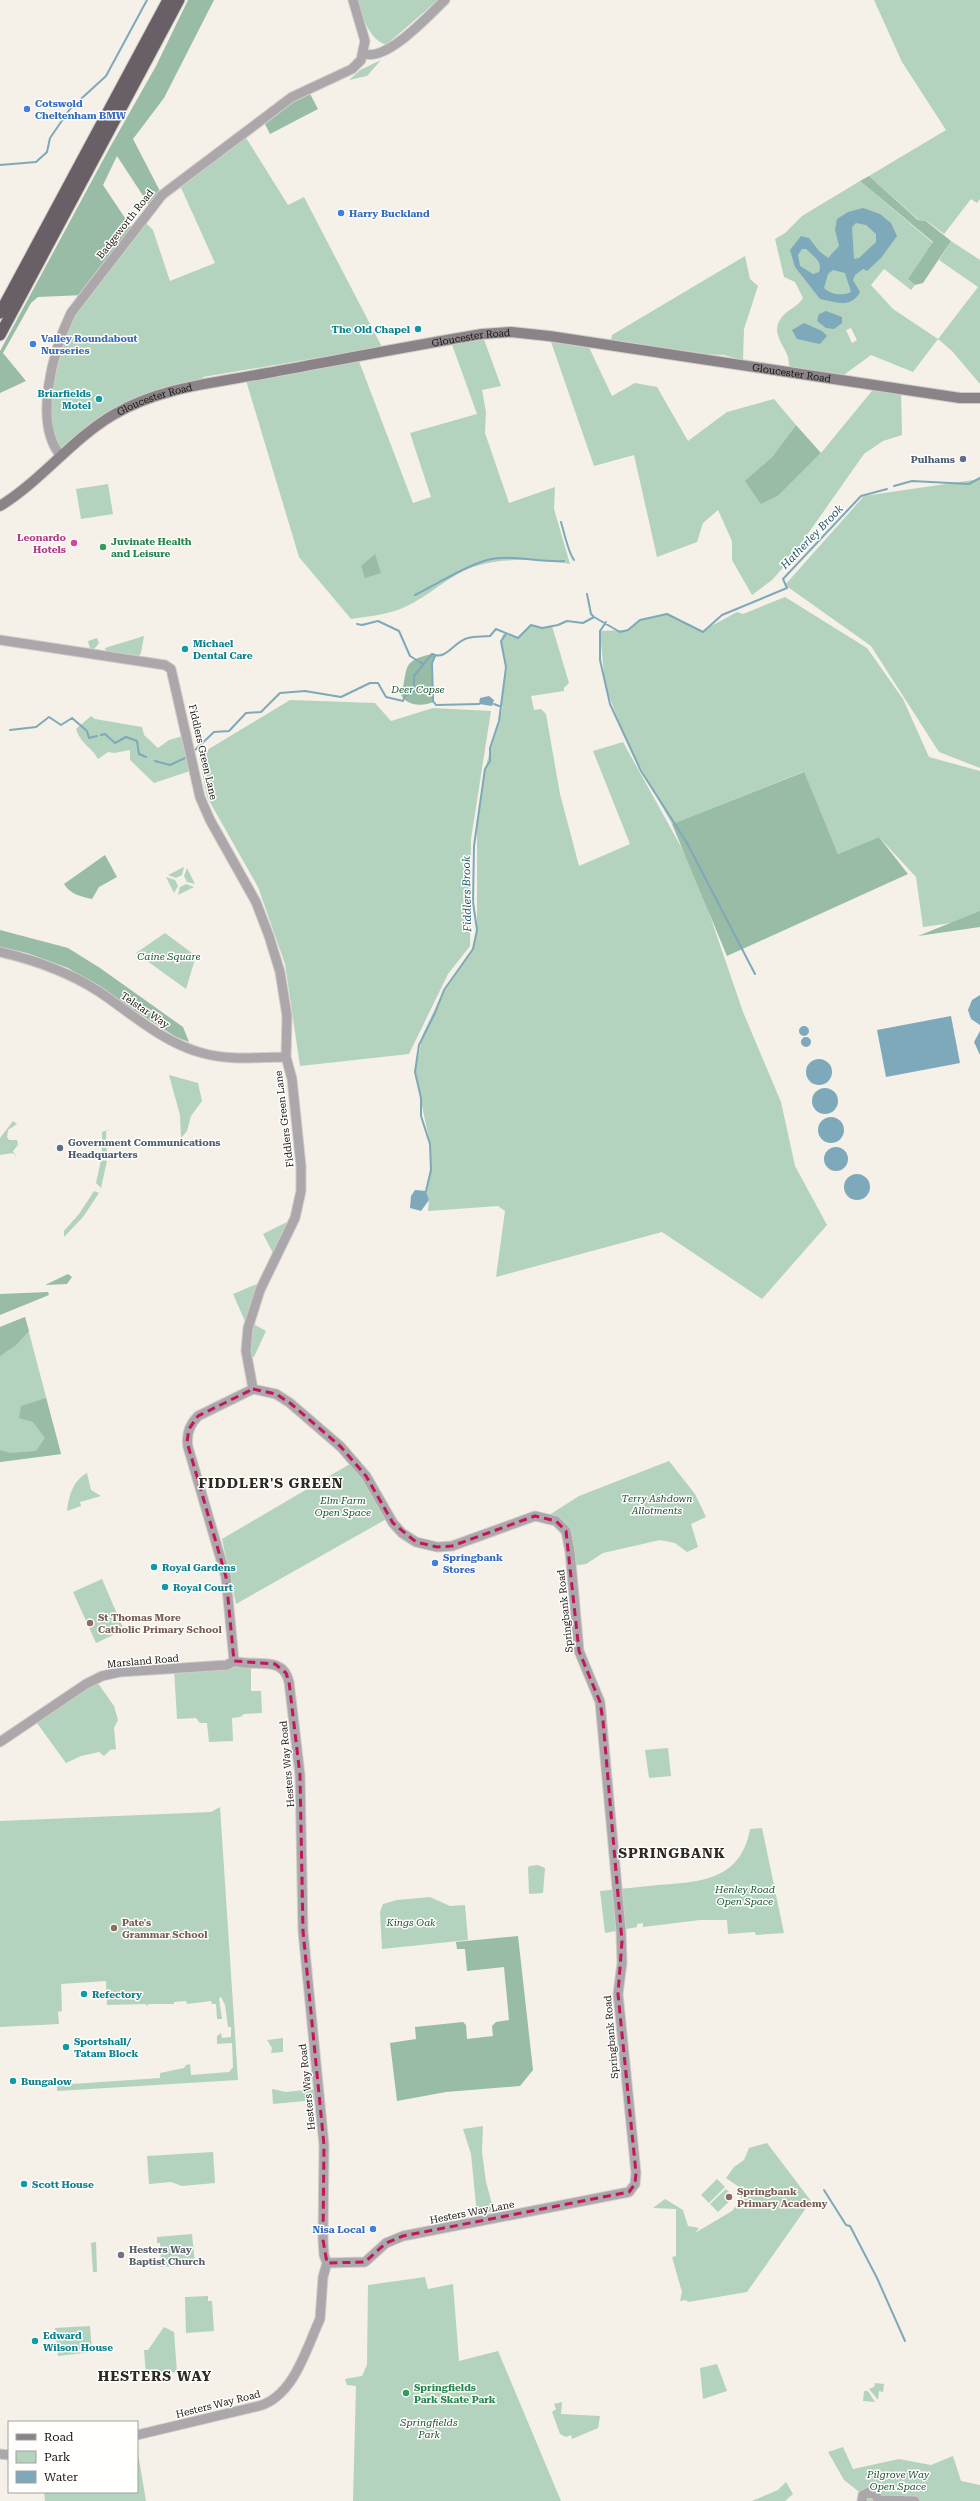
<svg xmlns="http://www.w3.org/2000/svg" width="980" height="2501" font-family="'Roboto Serif',serif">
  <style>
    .green { fill: #b3d3be; fill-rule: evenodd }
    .forest { fill: #98bca5 }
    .water { fill: #7ea9ba; fill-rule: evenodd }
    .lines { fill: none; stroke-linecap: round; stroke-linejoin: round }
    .stream { stroke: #7ea9ba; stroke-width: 2 }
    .tertiary-casing { stroke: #d2cdc6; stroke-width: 11 }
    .secondary-casing { stroke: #d2cdc6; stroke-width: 12 }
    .trunk-casing { stroke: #d2cdc6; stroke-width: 13 }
    .tertiary { stroke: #aba7aa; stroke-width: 9 }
    .secondary { stroke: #8a8488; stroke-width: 10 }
    .trunk { stroke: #686066; stroke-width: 11 }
    .marked { fill: none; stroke: #c2185b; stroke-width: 3; stroke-dasharray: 8 5; stroke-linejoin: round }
    .shop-dot { fill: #3f7fe0; stroke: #fffefc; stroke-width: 1.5 }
    .culture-dot { fill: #0f9aa8; stroke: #fffefc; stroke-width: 1.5 }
    .service-dot { fill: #5c6f8a; stroke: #fffefc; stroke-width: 1.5 }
    .hotel-dot { fill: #d1479c; stroke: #fffefc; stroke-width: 1.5 }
    .leisure-dot { fill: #2e9e5b; stroke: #fffefc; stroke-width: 1.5 }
    .education-dot { fill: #8d6e63; stroke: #fffefc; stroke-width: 1.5 }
    .worship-dot { fill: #6b7280; stroke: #fffefc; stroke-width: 1.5 }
    .labels { text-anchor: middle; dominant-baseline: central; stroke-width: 3; stroke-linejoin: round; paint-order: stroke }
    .shop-label { font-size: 10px; font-weight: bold; fill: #366cbe; stroke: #fffefc; text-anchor: start }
    .street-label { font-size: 10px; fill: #181613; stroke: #fffefc }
    .culture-label { font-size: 10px; font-weight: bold; fill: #0d838f; stroke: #fffefc; text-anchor: start }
    .service-label { font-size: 10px; font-weight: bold; fill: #4e5e75; stroke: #fffefc; text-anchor: end }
    .hotel-label { font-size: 10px; font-weight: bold; fill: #b23c85; stroke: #fffefc; text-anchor: end }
    .leisure-label { font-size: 10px; font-weight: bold; fill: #27864d; stroke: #fffefc; text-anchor: start }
    .park-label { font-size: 10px; font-style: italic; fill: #155333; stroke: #fffefc }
    .education-label { font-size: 10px; font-weight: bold; fill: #785e54; stroke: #fffefc; text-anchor: start }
    .worship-label { font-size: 10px; font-weight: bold; fill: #5b616d; stroke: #fffefc; text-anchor: start }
    .water-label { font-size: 11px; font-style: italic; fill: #1f576a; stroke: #fffefc }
    .district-label { font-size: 14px; font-weight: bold; letter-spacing: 1px; fill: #2d2923; stroke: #fffefc }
  </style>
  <rect width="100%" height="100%" fill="#f5f0e8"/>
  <path class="green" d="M357,0H438L386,45C368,38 363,17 357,0Z
    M874,0H980V199L977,203L971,199L944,234L927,221L919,220L869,176L946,130L902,62Z
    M381,60L367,76L349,80L360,70Z
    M243,133L288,205L304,197L382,347L203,377L205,383L138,402L61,456L48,413L61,334L142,219L153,230L170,281L215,263L178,181Z
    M860,181L933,243L908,279L915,285L911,290L884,269L871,285L893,309L938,339L978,287L939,260L951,241L980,260V384L952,351L938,339L913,372L871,355L837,380L789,373C789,368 789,362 788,357C783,343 770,332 782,317C788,309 798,307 803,298L795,282L784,277L775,239L785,233L802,216ZM851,328L857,340L852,343L846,330Z
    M745,256L750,279L758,286L744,329L743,360L724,355L700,354L611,341L612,335Z
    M482,334L501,386L482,390L486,412L485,433L509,503L555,487L554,509L570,564C540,559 503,557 473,567C448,576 429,596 405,607C388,615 369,616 351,619L299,557L245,377L357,356L413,503L431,497L410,433L477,414L450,339Z
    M549,336L586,341L612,396L635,383L657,387L688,441L727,412L774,399L796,425L772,457L746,481L779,495L821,453L876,386L901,389L902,435L883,441L864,454L788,562L772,580L752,595L732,560V541L718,510L703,523L697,542L657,557L634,455L594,466Z
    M980,479V768L939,752L871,646L785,585L864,496Z
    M108,484L113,514L81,519L76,489Z
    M785,597L867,648L903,699L929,757L980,771V919L923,927L916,877L879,837L838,854L803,772L672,824L629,747L605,686L600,631L628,630L640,620L667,614L702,631L737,612L743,614Z
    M531,625L542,628L552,626L569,683L564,688V691L531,696L534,710L541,709L546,714L560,794L579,866L630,844L593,751L623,742L695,872L743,1012L781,1102L795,1166L827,1225L762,1299L662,1232L496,1277L505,1211L498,1206L428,1211L429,1200L426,1191L431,1165L430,1144L415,1072L423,1034L440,998L473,949L477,930V829L485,769L503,706L500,710L506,667L501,641L503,634L518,638Z
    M144,636L141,653L136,659L108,655L105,648Z
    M97,638L99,643L91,653L88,641Z
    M290,700L375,703L391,721L433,708L491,711L471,839L470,946L448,974L409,1054L300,1066L285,964L258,887L207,797L199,755Z
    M91,716L95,719L142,727L144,735L158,748L169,740L186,735L193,770L154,783L130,760V750L114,753L108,752L98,759C91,746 82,746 76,729Z
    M184,867L182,875L176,878L168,875Z
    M187,868L195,884L187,882L184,876Z
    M166,877L175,880L178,886L174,893Z
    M186,884L194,887L178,895L180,887Z
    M165,933L196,956L186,989L136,953Z
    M169,1075L198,1083L202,1101L191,1116L187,1131L181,1138L180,1115Z
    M13,1121L17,1124L8,1130L7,1137L9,1140H17L18,1145L13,1151L17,1158L13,1153L0,1155V1138Z
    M110,1129L106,1131L107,1157L102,1156V1132Z
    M101,1160L107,1161L101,1188L96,1183Z
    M94,1191L99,1193L83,1217L64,1237V1231L79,1214Z
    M295,1218L275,1257L263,1234Z
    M264,1281L250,1322L266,1331L254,1357L247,1355L248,1328L233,1294Z
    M25,1317L61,1454L0,1462V1327Z
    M355,1461L390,1517L236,1604L222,1539Z
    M669,1461L695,1494L706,1517L691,1524L698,1547L687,1552L675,1543L660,1540L603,1553L586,1564L572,1566L568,1536L546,1517L579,1496Z
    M87,1473L91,1490L101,1496L80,1502L81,1506L67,1511C69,1495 73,1481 87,1473Z
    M102,1579L124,1630L96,1643L73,1592Z
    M251,1663V1691H261L262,1713L244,1714L240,1717L232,1718L233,1741L209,1742L207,1723H200L196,1718L177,1719L174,1669Z
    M95,1679L114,1706L118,1720L114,1728L116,1749L110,1750L104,1756L99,1752L81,1756L66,1763L34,1719Z
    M668,1748L671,1776L649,1778L645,1750Z
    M220,1807L238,2080L57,2091V2085L160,2078V2073L184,2068L186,2065L190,2064L191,2075L229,2072L233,2067L232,2043L217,2044V2036L221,2033L222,2038L231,2037V2027H228L225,2005L221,1997L219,1998L222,2019H217L216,2004H212L211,2001L187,2004L186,2001L174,2002V2004H149L146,2006V2004L107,2005L106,1981L61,1984L62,2011L58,2012L59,2024L0,2027V1821L211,1812Z
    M762,1828L784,1933L756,1935L755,1932L728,1934L727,1920H700L643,1927V1923L637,1924V1927L605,1933L600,1891C620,1889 639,1887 658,1885C701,1882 741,1880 750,1829Z
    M538,1865L545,1868L543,1893L529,1894L528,1868L529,1866Z
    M430,1897L450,1906L465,1905L468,1940L382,1949L380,1912L383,1904L397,1900Z
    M283,2038V2052L271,2053L272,2048L267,2040Z
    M272,2089L286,2092L315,2089L316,2100L273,2104Z
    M483,2126L482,2152L486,2182L494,2211L477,2215L471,2154L463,2129Z
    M767,2143L811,2201L747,2292L688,2302L686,2300L680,2301L682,2292L672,2257L676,2256V2209L653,2208L665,2199L683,2210L688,2226L699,2228L695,2233L732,2211L741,2201L739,2187L726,2178L734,2167L744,2160L749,2148Z
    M213,2152L215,2183L182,2186L171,2182L149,2184L147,2156Z
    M717,2179L725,2187L709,2203L701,2195Z
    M726,2189L734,2197L718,2212L710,2204Z
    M192,2234L195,2265L159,2267L158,2261H161L160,2243H157V2237Z
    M96,2242L97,2272H93L91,2243Z
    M425,2277L428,2289L453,2284L459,2361L498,2351L561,2501H353L356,2386L347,2385L345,2379L362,2376L367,2365L368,2285Z
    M208,2296V2301H212L214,2331L186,2333L185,2297Z
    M90,2326L92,2352L58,2356L55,2328Z
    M164,2327L174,2332L177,2372L146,2375L144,2350H148Z
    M717,2364L727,2391L703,2399L700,2368Z
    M875,2383L884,2384L883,2392L879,2391L878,2400L869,2389L874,2387Z
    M864,2391H868L875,2402L863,2401Z
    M562,2402L561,2414L600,2416L598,2428L572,2439L571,2435L566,2437L560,2434L552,2412L556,2409L554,2404Z
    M843,2447L853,2469L899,2459L931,2465L953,2456L961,2481L980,2485V2501H862L863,2495L844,2480L828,2452Z
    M137,2448L146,2501H45L44,2492H137Z
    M786,2482L793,2494L785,2501H752L778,2490Z"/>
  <path class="forest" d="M188,0H214L164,98L133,139L162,195L151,208L117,156L103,185L133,230L84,295L38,297L31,303L3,353L26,381L0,393V351L109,149L156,66Z
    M308,90L318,109L270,134L262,118Z
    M869,176L918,220L926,221L951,241L923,283L915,285L908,279L933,242L860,181Z
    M796,425L821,453L779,495L761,504L745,481L772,457Z
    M375,554L381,573L365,578L361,566Z
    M432,654L435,656L432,663L434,702C423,706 408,707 401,695C409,668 400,661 432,654Z
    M804,772L838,854L879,837L908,874L727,956L672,824Z
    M105,855L117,877L99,887L92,899C80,896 71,895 64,884Z
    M980,911V927L918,936Z
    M0,930L68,948L100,968L183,1027L189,1042L176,1037L68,968L27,953L0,947Z
    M68,1274L72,1277L67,1284L45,1285Z
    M48,1292L49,1295L0,1315V1294Z
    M25,1317L29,1331L16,1345L0,1356V1327Z
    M46,1398L61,1454L0,1462V1450L10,1453L36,1451L45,1438L33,1422L19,1418L21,1406Z
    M518,1936L533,2070L520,2086L446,2092L397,2101L390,2043L416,2039L415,2027L463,2022L466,2025L467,2039L493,2036L492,2026L496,2022L509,2020L504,1967L467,1971L465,1949H457L456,1942Z"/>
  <path class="water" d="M863,208L880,214L891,223L897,236L881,258L867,271L863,269L855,275L853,280L860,292C851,309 835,302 820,299L795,267L790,250L801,236L809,238L819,251L828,258L839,246L835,230L837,219L848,212ZM856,223L866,225L876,234V242L859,258L854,259L852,227ZM802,249H806C813,256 823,261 819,272L813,274L800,266L798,255ZM833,270L845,273L851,292C843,296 831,295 824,288L828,274Z
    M826,311L842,317V323L834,329L826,328L817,321L819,314Z
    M804,323L822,331L827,336L820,344L797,339L792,330Z
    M489,696L494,700L492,706L479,704L480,698Z
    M980,995V1025L971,1019L968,1010L972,1000Z
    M951,1016L960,1063L886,1077L877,1030Z
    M799 1031a5 5 0 1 1 10 0a5 5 0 1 1-10 0Z
    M980,1031V1055L974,1042Z
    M801 1042a5 5 0 1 1 10 0a5 5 0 1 1-10 0Z
    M806 1072a13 13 0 1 1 26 0a13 13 0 1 1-26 0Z
    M812 1101a13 13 0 1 1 26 0a13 13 0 1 1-26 0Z
    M818 1130a13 13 0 1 1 26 0a13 13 0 1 1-26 0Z
    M824 1159a12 12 0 1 1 24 0a12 12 0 1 1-24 0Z
    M844 1187a13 13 0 1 1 26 0a13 13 0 1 1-26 0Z
    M415,1190L426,1191L429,1200L421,1211L410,1208L411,1196Z"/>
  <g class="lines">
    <path class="stream" d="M0,165L36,162L47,152L50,138L70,109L106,76L147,0
      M894,486L912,481L969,484L980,478
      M561,522C564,532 568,552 574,560
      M587,594L591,614L594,617
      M415,595C438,584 459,569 484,561C509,553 538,563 564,561
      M606,622L600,631V660L610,704L641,771L687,843L755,974
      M357,624L362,625L378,621L399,631L410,656L423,664
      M435,656L432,663L433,701L436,705L479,704
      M494,704L499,706
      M10,730L36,727L49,717L61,725L72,718L87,731L89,738L97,736
      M101,735L105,734L115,743L126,737L137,741L139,754L146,757
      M195,750L214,732L229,731L246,713L261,712L280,693L305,691L341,697L370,683H378L386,697L403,701L405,696L414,691V676L432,654C447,661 454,641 468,638C475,636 483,637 490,636L496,629L518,638L531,625L542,628L558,625L567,621L583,623L594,617L620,632L628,630L640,620L667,614L703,632L722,615L787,588L783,579L861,496L887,489
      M155,761L170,765L185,758
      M426,1191L431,1170L430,1144L421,1116V1098L415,1072L419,1045L435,1013L444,990L473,949L477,930L473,902L474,846L485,769L490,761V748L499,721L504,683L506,667L501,641L506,634
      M824,2190L846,2225L850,2226L877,2278L905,2341"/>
    <defs>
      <path id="tertiary" d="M363,53C385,64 429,15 445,0
        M61,456C32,422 54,349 71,313L162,195L292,97L352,69L361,60L365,41L353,0
        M0,640L165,665L171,669L200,797L210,820L256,902L269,936L280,972L287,1016L286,1057L292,1079L301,1166V1191L295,1218L260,1290L248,1328L246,1351L253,1389
        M0,952C35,960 68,972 98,991C131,1013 162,1042 202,1053C230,1061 257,1057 286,1057
        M253,1389L276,1394L290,1403L341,1447L366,1476L393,1523L402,1533L416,1542L437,1547L452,1546L535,1516L556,1521L566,1531L570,1552L579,1651L600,1702L621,1931L622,1963L618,1994L636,2173L635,2184L629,2192L403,2236L386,2243L365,2262L327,2263
        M234,1661L226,1577L188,1447C186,1435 189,1425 198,1416L253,1389
        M0,1742L86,1684L102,1676L120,1672L227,1665L234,1661
        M137,2435L259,2406C294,2396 306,2349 320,2319L323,2277L327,2263L324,2255L323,2240L324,2145L303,1931L300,1775L289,1682C283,1654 253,1668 234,1661
        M0,2454L9,2455
        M878,2500L915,2501
        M862,2501L863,2495L869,2492L876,2495L878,2501"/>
      <g id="secondary">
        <path id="s1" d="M0,506C41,481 71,440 113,415C160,387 215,383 267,373C338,360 410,346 482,334L511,332L549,336L960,398H980"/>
      </g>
      <path id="trunk" d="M0,313L168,0
        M0,335L179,0"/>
    </defs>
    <use href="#tertiary" class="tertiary-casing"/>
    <use href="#secondary" class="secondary-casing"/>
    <use href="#trunk" class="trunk-casing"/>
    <use href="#tertiary" class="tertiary"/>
    <use href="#secondary" class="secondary"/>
    <use href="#trunk" class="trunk"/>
  </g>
  <path class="marked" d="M253,1389L276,1394L290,1403L341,1447L366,1476L393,1523L416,1542L437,1547L452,1546L535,1516L556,1521L566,1531L579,1651L600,1702L603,1721L622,1941L618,1994L636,2173L635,2184L629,2192L403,2236L386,2243L365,2262L327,2263L323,2240L324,2145L303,1931L300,1775L289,1682L286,1673L275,1664L234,1661L226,1577L187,1442L189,1429L198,1416Z"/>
  <g class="shop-dot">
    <circle cx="27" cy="109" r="4"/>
    <circle cx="341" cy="213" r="4"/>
    <circle cx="33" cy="344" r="4"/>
    <circle cx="435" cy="1563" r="4"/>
    <circle cx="373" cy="2229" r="4"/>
  </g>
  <g class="culture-dot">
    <circle cx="418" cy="329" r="4"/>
    <circle cx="99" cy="399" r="4"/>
    <circle cx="185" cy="649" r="4"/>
    <circle cx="154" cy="1567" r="4"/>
    <circle cx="165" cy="1587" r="4"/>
    <circle cx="84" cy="1994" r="4"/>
    <circle cx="66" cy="2047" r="4"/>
    <circle cx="13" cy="2081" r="4"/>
    <circle cx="24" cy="2184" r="4"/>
    <circle cx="35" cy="2341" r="4"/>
  </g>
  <g class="service-dot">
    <circle cx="963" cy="459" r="4"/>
    <circle cx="60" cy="1148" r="4"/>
  </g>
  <circle class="hotel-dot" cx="74" cy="543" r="4"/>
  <g class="leisure-dot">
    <circle cx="103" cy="547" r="4"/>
    <circle cx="406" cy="2393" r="4"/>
  </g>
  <g class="education-dot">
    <circle cx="90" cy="1623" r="4"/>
    <circle cx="114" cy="1928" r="4"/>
    <circle cx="729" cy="2197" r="4"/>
  </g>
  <circle class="worship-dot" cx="121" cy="2255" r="4"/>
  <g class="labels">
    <g class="shop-label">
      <text x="35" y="103">Cotswold<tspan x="35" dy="12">Cheltenham BMW</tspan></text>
      <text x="349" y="213">Harry Buckland</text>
      <text x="41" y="338">Valley Roundabout<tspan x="41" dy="12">Nurseries</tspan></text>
      <text x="443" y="1557">Springbank<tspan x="443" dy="12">Stores</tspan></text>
      <text x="365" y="2229" text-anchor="end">Nisa Local</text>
    </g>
    <g class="street-label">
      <text transform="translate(125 224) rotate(-52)">Badgeworth Road</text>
      <text stroke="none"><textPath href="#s1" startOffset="513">Gloucester Road</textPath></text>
      <text stroke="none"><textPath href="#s1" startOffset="837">Gloucester Road</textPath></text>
      <text stroke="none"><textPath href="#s1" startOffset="190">Gloucester Road</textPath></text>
      <text transform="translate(203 752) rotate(77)">Fiddlers Green Lane</text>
      <text transform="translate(145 1010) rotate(34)">Telstar Way</text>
      <text transform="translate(284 1119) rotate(-97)">Fiddlers Green Lane</text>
      <text transform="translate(565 1611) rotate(-96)">Springbank Road</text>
      <text transform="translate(143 1661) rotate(-5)">Marsland Road</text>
      <text transform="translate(287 1764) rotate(-95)">Hesters Way Road</text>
      <text transform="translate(611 2037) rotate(-95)">Springbank Road</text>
      <text transform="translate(307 2087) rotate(-96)">Hesters Way Road</text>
      <text transform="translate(472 2212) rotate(-11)">Hesters Way Lane</text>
      <text transform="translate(218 2404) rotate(-14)">Hesters Way Road</text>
    </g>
    <g class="culture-label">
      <text x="410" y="329" text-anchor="end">The Old Chapel</text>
      <text x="91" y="393" text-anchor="end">Briarfields<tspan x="91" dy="12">Motel</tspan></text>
      <text x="193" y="643">Michael<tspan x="193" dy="12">Dental Care</tspan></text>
      <text x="162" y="1567">Royal Gardens</text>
      <text x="173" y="1587">Royal Court</text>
      <text x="92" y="1994">Refectory</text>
      <text x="74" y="2041">Sportshall/<tspan x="74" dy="12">Tatam Block</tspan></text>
      <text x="21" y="2081">Bungalow</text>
      <text x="32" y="2184">Scott House</text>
      <text x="43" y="2335">Edward<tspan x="43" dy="12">Wilson House</tspan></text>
    </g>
    <g class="service-label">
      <text x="955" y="459">Pulhams</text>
      <text x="68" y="1142" text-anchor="start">Government Communications<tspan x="68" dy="12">Headquarters</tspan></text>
    </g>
    <g class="hotel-label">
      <text x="66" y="537">Leonardo<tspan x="66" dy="12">Hotels</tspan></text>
    </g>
    <g class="leisure-label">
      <text x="111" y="541">Juvinate Health<tspan x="111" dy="12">and Leisure</tspan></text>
      <text x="414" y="2387">Springfields<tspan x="414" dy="12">Park Skate Park</tspan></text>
    </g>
    <g class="park-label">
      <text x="418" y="689">Deer Copse</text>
      <text x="169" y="956">Caine Square</text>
      <text x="657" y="1498">Terry Ashdown<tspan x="657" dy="12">Allotments</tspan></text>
      <text x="343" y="1500">Elm Farm<tspan x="343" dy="12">Open Space</tspan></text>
      <text x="745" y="1889">Henley Road<tspan x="745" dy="12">Open Space</tspan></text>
      <text x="411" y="1922">Kings Oak</text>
      <text x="429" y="2422">Springfields<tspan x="429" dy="12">Park</tspan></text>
      <text x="898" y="2474">Pilgrove Way<tspan x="898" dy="12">Open Space</tspan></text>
    </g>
    <g class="education-label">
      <text x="98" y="1617">St Thomas More<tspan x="98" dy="12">Catholic Primary School</tspan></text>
      <text x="122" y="1922">Pate's<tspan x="122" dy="12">Grammar School</tspan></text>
      <text x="737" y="2191">Springbank<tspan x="737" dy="12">Primary Academy</tspan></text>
    </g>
    <g class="worship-label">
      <text x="129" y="2249">Hesters Way<tspan x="129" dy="12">Baptist Church</tspan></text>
    </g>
    <g class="water-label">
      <text transform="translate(812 537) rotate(-46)">Hatherley Brook</text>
      <text transform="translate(467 894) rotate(-91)">Fiddlers Brook</text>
    </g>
    <g class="district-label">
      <text x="271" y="1483">FIDDLER'S GREEN</text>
      <text x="672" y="1853">SPRINGBANK</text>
      <text x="155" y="2376">HESTERS WAY</text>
    </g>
  </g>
  <rect x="8" y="2421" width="130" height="72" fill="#fffefc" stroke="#a3a19f"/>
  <rect x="16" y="2434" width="20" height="6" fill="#8a8488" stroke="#a3a19f"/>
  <text x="44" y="2441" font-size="12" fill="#181613">Road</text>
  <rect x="16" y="2451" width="20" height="12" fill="#b3d3be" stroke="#a3a19f"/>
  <text x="44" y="2461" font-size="12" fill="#181613">Park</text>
  <rect x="16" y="2471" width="20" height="12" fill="#7ea9ba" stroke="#a3a19f"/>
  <text x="44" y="2481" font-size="12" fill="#181613">Water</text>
</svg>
